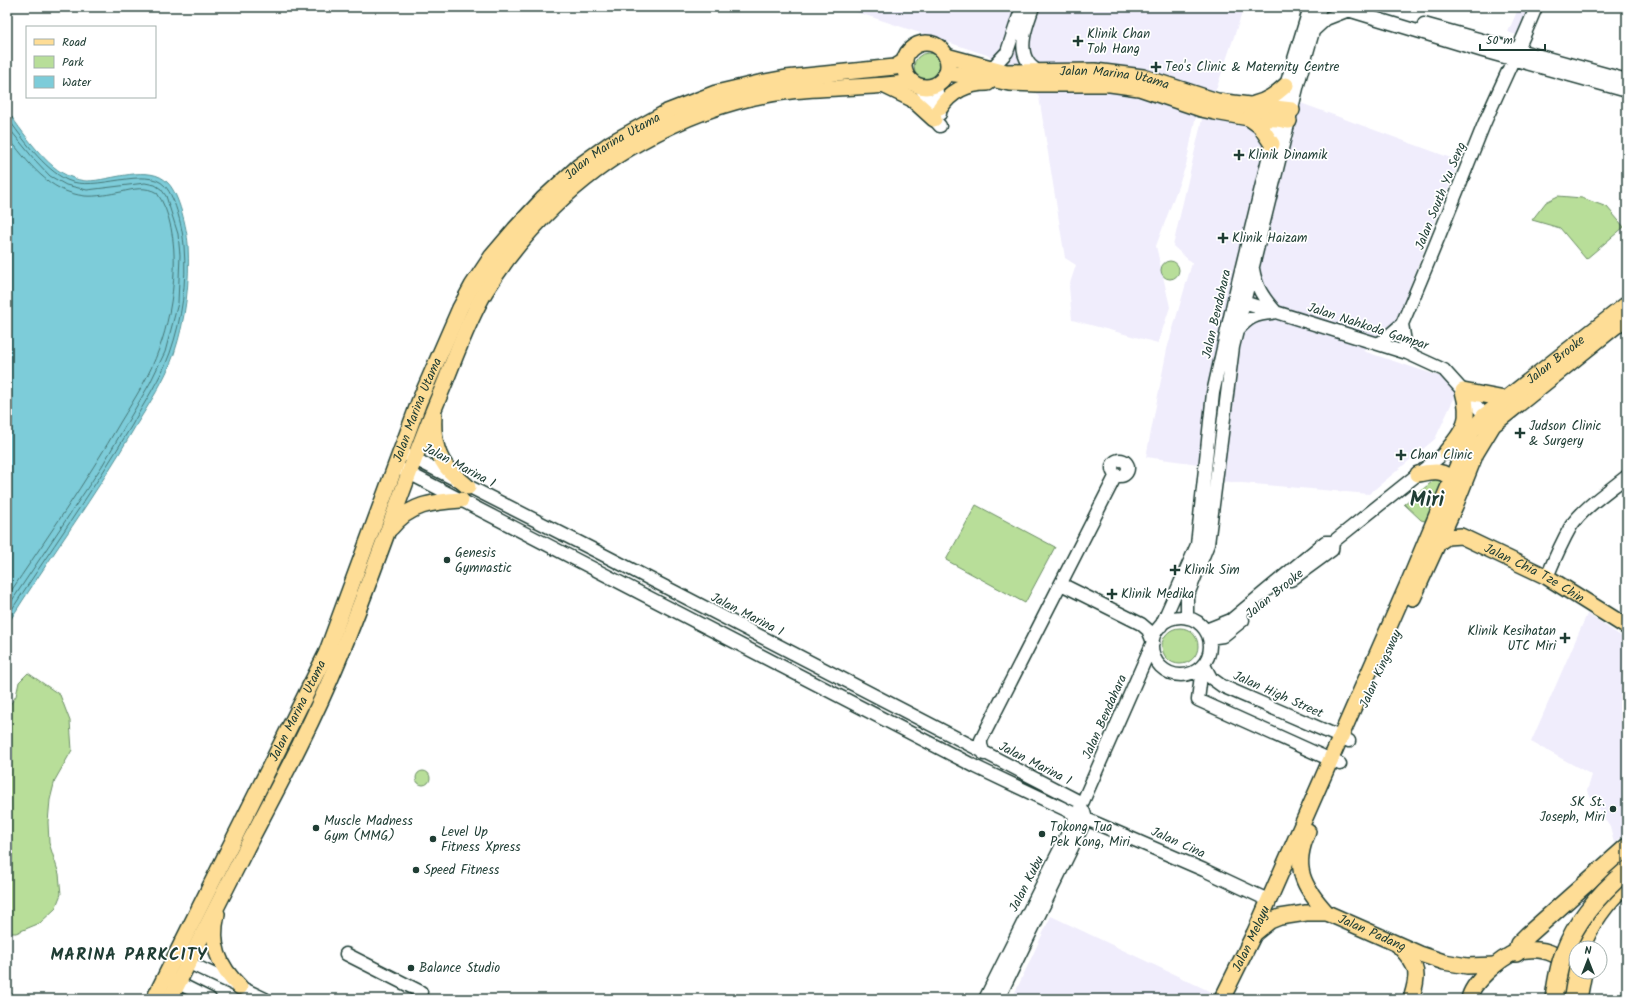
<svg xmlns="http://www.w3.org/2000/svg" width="1634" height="1006" font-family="Kalam,sans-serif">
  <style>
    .built { fill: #f0edfc }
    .green { fill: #b8de99; stroke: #6c8e66 }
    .water { fill: #7dccd9; stroke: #579397 }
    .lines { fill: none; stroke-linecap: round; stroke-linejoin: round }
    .shore { stroke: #457676; stroke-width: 1 }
    .minor-casing { stroke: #1f3d34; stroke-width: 15 }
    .major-casing { stroke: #1f3d34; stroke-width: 18 }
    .highway-casing { stroke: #1f3d34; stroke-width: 20 }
    .minor { stroke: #fff; stroke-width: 12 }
    .major { stroke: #fedd96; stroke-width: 15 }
    .highway { stroke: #fedd96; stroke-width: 17 }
    .highway-bridge-casing { stroke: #1f3d34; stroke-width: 20; stroke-linecap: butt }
    .highway-bridge { stroke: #fedd96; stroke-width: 17 }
    .poi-dot { fill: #1f3d34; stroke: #fff; stroke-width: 1.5 }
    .labels { text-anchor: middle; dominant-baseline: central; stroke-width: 3.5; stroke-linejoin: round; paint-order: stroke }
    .poi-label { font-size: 13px; fill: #1f3d34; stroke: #fff; text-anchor: start }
    .street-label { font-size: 13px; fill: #1f3d34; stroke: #fff }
    .district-label { font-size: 17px; font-weight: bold; letter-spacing: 1px; fill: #1f3d34; stroke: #fff }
    .town-label { font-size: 21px; font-weight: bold; fill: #1f3d34; stroke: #fff }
  </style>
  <rect width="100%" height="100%" fill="#fff"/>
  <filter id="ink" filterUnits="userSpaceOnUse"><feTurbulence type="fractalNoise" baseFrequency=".025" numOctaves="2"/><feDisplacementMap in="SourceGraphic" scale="8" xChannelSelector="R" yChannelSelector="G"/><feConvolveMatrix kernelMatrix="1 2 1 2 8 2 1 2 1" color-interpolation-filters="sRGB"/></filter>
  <g filter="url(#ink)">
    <path class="built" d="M845,7H1244L1217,87L1195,120L1186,165L1156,246L1170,307L1158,343L1072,320L1069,286L1076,265L1065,258L1039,97L1019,74L987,55L844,8Z
      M1519,7H1531L1519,36L1508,32Z
      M1298,102L1459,161L1395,324L1363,351L1442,377L1457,392L1435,439L1369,494L1219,481L1221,467L1146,457L1167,349L1192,263L1173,246L1203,115L1291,134Z
      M1587,614L1627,640V833L1614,843L1610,827L1587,791L1592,775L1531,742Z
      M1051,916L1209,991L1213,995L1211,999H1012Z"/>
    <path class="green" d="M914 67a14 14 0 1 1 28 0a14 14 0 1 1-28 0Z
      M1558,196L1582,198L1607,207L1624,227L1586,259L1560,228L1532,220L1546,202Z
      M1161 270a9 9 0 1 1 18 0a9 9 0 1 1-18 0Z
      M1437,478L1444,481L1432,514L1425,521L1421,520L1404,504Z
      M976,505L1055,547L1025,603L946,560Z
      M1162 646a18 18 0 1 1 36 0a18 18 0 1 1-36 0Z
      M28,673L60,695L70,721L72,750L55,780L50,800L48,822L49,843L59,874L61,894L55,909L40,923L16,933H7V709L16,696L19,682Z
      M416 778a7 7 0 1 1 14 0a7 7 0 1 1-14 0Z"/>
    <path class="water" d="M7,110C20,129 48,170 71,177C75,179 82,181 87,181C110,181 150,163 168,183C179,194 187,229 188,244C190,282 186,318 174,354C165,380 149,404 135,427C96,495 49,558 7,625Z"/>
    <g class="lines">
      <path class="shore" d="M7,117C22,138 44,169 67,180C95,193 146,165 165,186C176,198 183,231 184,246C187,282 182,319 170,353C161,378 145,401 132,425C93,491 48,553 7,617
        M7,126L34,159L50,176L66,185L87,190L145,183L155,185L161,189L166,196L178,234L180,255L178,303L165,352L150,383L102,466L7,608
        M7,136C28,162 48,192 85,196C96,197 110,194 121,192C133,189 146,186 157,193C184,231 175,307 159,349C150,375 135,398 121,421C86,482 46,539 7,597"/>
      <defs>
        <path id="minor" d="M1033,7C1028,22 1017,47 1028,62C1030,66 1034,68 1037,71
          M1338,7L1483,51L1627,91
          M1424,24L1627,80
          M1313,31L1326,19L1349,10
          M991,69L1007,52L1022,7
          M936,85L940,114
          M920,86L932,109L934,119L940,126
          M1253,269C1256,287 1263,298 1276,312
          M1237,300L1407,353L1444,370L1490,421
          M1402,324L1407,353
          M1238,330C1248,318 1256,314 1272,313
          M1379,344L1402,324C1431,258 1457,191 1484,124C1501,85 1520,47 1536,7
          M407,455L596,551L1082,803
          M1112 468a8 8 0 1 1 16 0a8 8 0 1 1-16 0Z
          M401,469L976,767L1077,815L1204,870L1268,900
          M1547,577C1554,560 1562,542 1571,526C1583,508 1610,490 1627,476
          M1291,580L1332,550L1333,542
          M1152 646a29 29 0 1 1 58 0a29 29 0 1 1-58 0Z
          M1187,618V597L1208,544L1233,347L1298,84L1320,7
          M1161,626L1197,545L1213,393L1234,299L1286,85L1310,7
          M1206,630L1231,620L1325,542H1333L1453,446
          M1209,638L1223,636L1243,620
          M1204,665L1211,678L1222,686L1349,741
          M1202,667L1198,700L1340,764
          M984,754L981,745V740L1116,475
          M346,954L421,992
          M181,959L265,999
          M170,979L210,999
          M985,999L1077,815L1153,642L1148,630L1141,624L1061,584
          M998,999L1086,819L1084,812"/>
        <g id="major">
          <circle cx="926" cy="65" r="22"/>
          <path id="s1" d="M946,56L1006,72L1095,71L1143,77L1217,101L1292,110"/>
          <path d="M946,73L982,77L1009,83L1037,84H1110L1139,88L1201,109L1215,112L1249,118L1278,119L1289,121"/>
          <path d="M885,86L912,99L934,119"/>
          <path d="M1254,104C1267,101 1276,94 1286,85"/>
          <path d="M940,108C951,91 967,83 988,83"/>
          <path d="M1249,118L1260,126L1272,144"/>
          <path d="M434,415C433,432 435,451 445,465C450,473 461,480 468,487"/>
          <path d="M1446,452C1465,430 1471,420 1463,391L1505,399"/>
          <path d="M1418,474C1431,472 1444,468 1452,481"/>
          <path d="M391,528C410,504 432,502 461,500"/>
          <path id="s2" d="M1438,543L1447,537L1461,536L1547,577L1627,627"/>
          <path d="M1413,598L1455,506L1476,453L1493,425L1627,317"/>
          <path d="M1308,832C1292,867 1303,887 1327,913"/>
          <path d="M217,914C210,944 218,966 240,987"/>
          <path id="s3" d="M1254,934L1270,921L1280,917L1306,913H1327L1420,954L1444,962L1467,966L1495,965"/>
          <path d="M1400,947C1419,967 1419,974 1411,999"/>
          <path id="s4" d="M154,999L326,654L419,402L460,308L472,286L492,256L515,229L543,199L579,166L611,143L667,112L716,93L759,83L786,78L895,67L905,61"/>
          <path d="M170,999C197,946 224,892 251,839C282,780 313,722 338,661C375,572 404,480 441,392C455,358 467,323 485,292C521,232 579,176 640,142C686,116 738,97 791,91C831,87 872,88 912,82"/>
          <path id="s5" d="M1222,999L1254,934L1410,579L1472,431L1484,416L1627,304"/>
          <path d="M1469,999C1472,982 1501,958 1516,952C1530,948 1547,949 1558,957C1563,961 1570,968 1571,974C1573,981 1569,992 1568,999"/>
        </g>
        <path id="highway" d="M1581,948C1590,923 1608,900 1627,882
          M1516,953L1519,944L1528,935L1627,847
          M1578,999L1583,972"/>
      </defs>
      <use href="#minor" class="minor-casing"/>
      <use href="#major" class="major-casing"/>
      <use href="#highway" class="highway-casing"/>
      <use href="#minor" class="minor"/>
      <use href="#major" class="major"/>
      <use href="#highway" class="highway"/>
      <defs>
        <path id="highway-bridge" d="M1554,999C1556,984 1558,968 1564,953C1576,920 1600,893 1627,870"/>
      </defs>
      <use href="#highway-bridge" class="highway-bridge-casing"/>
      <use href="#highway-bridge" class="highway-bridge"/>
    </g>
  </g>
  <g class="poi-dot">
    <path d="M1076 35h4v4h4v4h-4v4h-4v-4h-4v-4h4z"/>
    <path d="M1154 61h4v4h4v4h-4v4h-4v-4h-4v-4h4z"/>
    <path d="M1237 149h4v4h4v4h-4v4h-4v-4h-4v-4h4z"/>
    <path d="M1221 232h4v4h4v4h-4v4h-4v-4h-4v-4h4z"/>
    <path d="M1518 427h4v4h4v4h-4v4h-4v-4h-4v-4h4z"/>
    <path d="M1399 449h4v4h4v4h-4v4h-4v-4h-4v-4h4z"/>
    <circle cx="447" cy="560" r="4"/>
    <path d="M1173 564h4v4h4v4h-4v4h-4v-4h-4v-4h4z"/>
    <path d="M1110 588h4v4h4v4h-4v4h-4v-4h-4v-4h4z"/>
    <path d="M1563 632h4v4h4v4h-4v4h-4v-4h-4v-4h4z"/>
    <circle cx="1613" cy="809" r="4"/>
    <circle cx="316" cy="828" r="4"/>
    <circle cx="1042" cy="834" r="4"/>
    <circle cx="433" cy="839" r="4"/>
    <circle cx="416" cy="870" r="4"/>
    <circle cx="411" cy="968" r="4"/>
  </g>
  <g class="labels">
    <g class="poi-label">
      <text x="1087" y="34">Klinik Chan<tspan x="1087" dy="15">Toh Hang</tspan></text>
      <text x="1165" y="67">Teo's Clinic &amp; Maternity Centre</text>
      <text x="1248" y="155">Klinik Dinamik</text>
      <text x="1232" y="238">Klinik Haizam</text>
      <text x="1529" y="426">Judson Clinic<tspan x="1529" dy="15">&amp; Surgery</tspan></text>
      <text x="1410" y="455">Chan Clinic</text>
      <text x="455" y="553">Genesis<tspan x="455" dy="15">Gymnastic</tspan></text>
      <text x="1184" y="570">Klinik Sim</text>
      <text x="1121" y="594">Klinik Medika</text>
      <text x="1556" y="631" text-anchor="end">Klinik Kesihatan<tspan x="1556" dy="15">UTC Miri</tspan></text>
      <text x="1605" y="802" text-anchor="end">SK St.<tspan x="1605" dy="15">Joseph, Miri</tspan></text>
      <text x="324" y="821">Muscle Madness<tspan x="324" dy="15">Gym (MMG)</tspan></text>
      <text x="1050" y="827">Tokong Tua<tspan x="1050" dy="15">Pek Kong, Miri</tspan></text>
      <text x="441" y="832">Level Up<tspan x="441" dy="15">Fitness Xpress</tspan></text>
      <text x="424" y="870">Speed Fitness</text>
      <text x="419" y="968">Balance Studio</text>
    </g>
    <g class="street-label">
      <text stroke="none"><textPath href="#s1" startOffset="171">Jalan Marina Utama</textPath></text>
      <text stroke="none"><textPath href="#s4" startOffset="982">Jalan Marina Utama</textPath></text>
      <text transform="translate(1441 196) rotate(-68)">Jalan South Yu Seng</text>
      <text transform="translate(1217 314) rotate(-77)">Jalan Bendahara</text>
      <text transform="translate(1368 327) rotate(18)">Jalan Nahkoda Gampar</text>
      <text stroke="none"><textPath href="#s5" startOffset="731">Jalan Brooke</textPath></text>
      <text stroke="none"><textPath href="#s4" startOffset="646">Jalan Marina Utama</textPath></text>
      <text transform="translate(459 466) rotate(28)">Jalan Marina 1</text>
      <text stroke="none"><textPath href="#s2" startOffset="107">Jalan Chia Tze Chin</textPath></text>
      <text transform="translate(1275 594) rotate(-39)">Jalan Brooke</text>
      <text transform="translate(747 615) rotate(27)">Jalan Marina 1</text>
      <text transform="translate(1381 669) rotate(-66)">Jalan Kingsway</text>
      <text transform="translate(1278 695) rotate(24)">Jalan High Street</text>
      <text stroke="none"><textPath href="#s4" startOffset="322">Jalan Marina Utama</textPath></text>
      <text transform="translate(1105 717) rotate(-66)">Jalan Bendahara</text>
      <text transform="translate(1035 764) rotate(27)">Jalan Marina 1</text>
      <text transform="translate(1178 843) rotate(24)">Jalan Cina</text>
      <text transform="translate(1027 884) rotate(-63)">Jalan Kubu</text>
      <text stroke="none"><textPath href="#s3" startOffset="128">Jalan Padang</textPath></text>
      <text stroke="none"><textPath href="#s5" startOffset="67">Jalan Melayu</textPath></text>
    </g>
    <g class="district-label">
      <text x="129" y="955">MARINA PARKCITY</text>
    </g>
    <g class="town-label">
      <text x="1427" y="500">Miri</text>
    </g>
  </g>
  <rect width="1634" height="1006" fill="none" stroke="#fff" stroke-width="24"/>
  <rect x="12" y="12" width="1610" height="982" fill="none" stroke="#1f3d34" stroke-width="1.5" filter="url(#ink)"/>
  <rect x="26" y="26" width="130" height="72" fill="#ffffff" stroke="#a5b1ae"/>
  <rect x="34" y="39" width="20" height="6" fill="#fedd96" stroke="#a5b1ae"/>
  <text x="62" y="46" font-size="12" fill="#1f3d34">Road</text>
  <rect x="34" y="56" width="20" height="12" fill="#b8de99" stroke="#a5b1ae"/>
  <text x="62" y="66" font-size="12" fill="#1f3d34">Park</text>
  <rect x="34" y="76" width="20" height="12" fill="#7dccd9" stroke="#a5b1ae"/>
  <text x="62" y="86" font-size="12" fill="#1f3d34">Water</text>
  <g transform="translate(1588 960)"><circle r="19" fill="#ffffff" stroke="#a5b1ae"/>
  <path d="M0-3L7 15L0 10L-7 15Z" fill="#1f3d34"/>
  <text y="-6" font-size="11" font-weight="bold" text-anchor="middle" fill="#1f3d34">N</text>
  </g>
  <path d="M1480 44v6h65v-6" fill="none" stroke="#1f3d34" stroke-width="2"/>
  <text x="1486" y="44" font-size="12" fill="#1f3d34" stroke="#ffffff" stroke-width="3" paint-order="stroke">50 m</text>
</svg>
